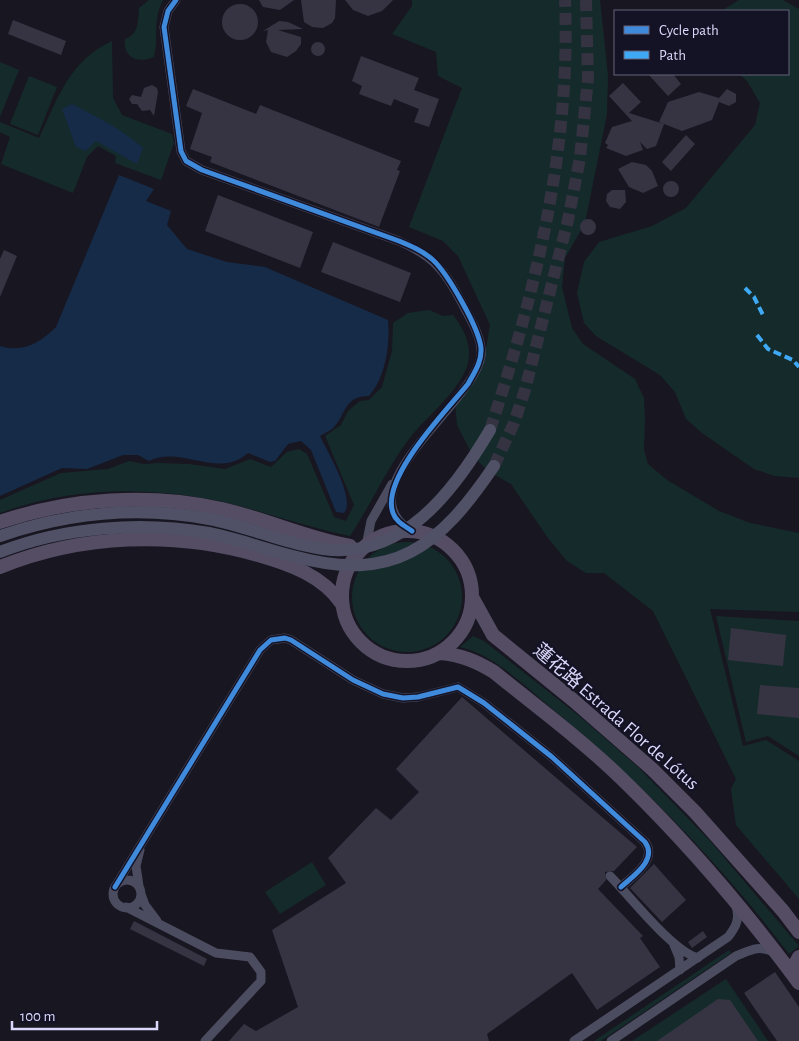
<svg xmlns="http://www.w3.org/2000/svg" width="799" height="1041" font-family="'Alegreya Sans','Noto Sans SC',sans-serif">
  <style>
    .green { fill: #152b2b }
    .water { fill: #162b47 }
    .building { fill: #363442 }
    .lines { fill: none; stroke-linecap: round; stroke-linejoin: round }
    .secondary-tunnel { stroke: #353342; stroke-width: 12; stroke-dasharray: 12 6; stroke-linecap: butt }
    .minor { stroke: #4c4c60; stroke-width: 9 }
    .primary { stroke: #544d64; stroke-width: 14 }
    .secondary-bridge { stroke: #505166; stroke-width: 12 }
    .quiet { stroke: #3fa9f5; stroke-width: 4; stroke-dasharray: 8 4; stroke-linecap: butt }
    .cycleway-casing { stroke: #141225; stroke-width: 8 }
    .cycleway { stroke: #408adc; stroke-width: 5 }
    .labels { text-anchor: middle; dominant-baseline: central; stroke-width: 4.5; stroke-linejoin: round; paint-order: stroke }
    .street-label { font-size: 19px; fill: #dbd9fb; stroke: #141225 }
  </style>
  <rect width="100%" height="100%" fill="#181621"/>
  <path class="green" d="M149,0H163C152,21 159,37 154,57C138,64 123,58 125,39C139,34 138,22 139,8Z
    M412,0H600L608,76L607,114L585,223L565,258L562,287L572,328L583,344L635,379L644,398L645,418L644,450L648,464L667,480L719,511L750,523L799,533V612L710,609L743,746L766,740L799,761V899L736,825L731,789L736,779L653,611L604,573H586L567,561L548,538L511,484L488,471L473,456L457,425L455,402L466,391L483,366L490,325L458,256L443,241L409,227L462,88L438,76L436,52L392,34L412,6Z
    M739,0H783L799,9V478L775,476L754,469L702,433L686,419L675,392L660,375L596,336L584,323L577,293L584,262L599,242L652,226L686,208L755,125L760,103L747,81L739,74H788V11H721Z
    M112,41L113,98L122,115L172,134L174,143L161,180L115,163L116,156L98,146L87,157L73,193L1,164L10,137L0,132V122L39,138C58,98 69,61 112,41Z
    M0,62L19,70L0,117Z
    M29,76L57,87L38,135L10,124Z
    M429,310L443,316L453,315C465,330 474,349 466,369C455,396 423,419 406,443C385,472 370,506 350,536C312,528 274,515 236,505C157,486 77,485 0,513V500L61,473L108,469L129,461L144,464L158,463L189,464L225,469L250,459L271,467L287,452L299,449L307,454L334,517L346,521L354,505L325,436L341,425L348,411L360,401L369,400L382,387L392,351L393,323L408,313Z
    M352 597a55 55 0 1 1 110 0a55 55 0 1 1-110 0Z
    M716,616L799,621V756L768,736L746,742Z
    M473,636L484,641L578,715L638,767L711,842L799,946L789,954C719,861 637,779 548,705C521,683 494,655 460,647Z
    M312,862L326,885L280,914L265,892Z
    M729,950L731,953L601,1041H594Z
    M726,979L768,1041H632Z"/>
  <path class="water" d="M72,104C97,117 122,129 143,148L137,164L96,141L86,151L76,147L62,109Z
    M119,175L154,189L146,201L171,211L167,225L187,249L227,262L265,267L388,320C390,344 386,377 369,396C344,396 346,414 334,427C331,431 324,433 320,436C327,451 356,499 344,513L336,512L311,450L301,441L288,444L275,461L270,462L248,453C218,480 182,445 149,461L138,455H123L87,469L62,468L0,496V346C23,353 40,343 56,327Z"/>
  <path class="building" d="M259,0H294L280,10L263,7Z
    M301,0H336L335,18L332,23L323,28L312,27L304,22Z
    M345,0H393L382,11L368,16L353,10Z
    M222 22a18 18 0 1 1 36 0a18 18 0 1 1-36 0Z
    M13,20L66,41L61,55L8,34Z
    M279,21L288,22L303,29L278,30L301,37V44L296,51L287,57L271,52L266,42L268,30L263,31Z
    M311 49a7 7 0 1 1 14 0a7 7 0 1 1-14 0Z
    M361,56L419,78L414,90L439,99L429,127L414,122L419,109L394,99L391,106L359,94L362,86L352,81Z
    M648,74H673L681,84L668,96Z
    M623,83L641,102L629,113L664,124L656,146L647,149L640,142L643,150L626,156L606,148L608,145L605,143L612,127L632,121L609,96Z
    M152,85L157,88L158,92L154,116L150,110L142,111L137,104H132L129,99L132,95L141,97L144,88Z
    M193,89L256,114L260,105L401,161L397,170L400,171L379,227L210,162L212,157L190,149L202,113L186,106Z
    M727,89L736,94V102L729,106L719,102L712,120L682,131L659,122L668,102L699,92L719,98Z
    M686,135L695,144L671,171L662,162Z
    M632,162L646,165L652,171L658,186L643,193L629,187L618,169Z
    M663 189a8 8 0 1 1 16 0a8 8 0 1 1-16 0Z
    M612,190H625L626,202L620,209L610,207L606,201L607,194Z
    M218,195L313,232L300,268L205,231Z
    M580 227a8 8 0 1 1 16 0a8 8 0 1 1-16 0Z
    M333,242L411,273L400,302L321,272Z
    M4,250L17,256L0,297V259Z
    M731,628L786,635L783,666L728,660Z
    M760,685L799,688V718L757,714Z
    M462,697L637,847L614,871L605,872L606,880L598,889L643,936L640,938L660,967L597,1010L572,973L487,1034L489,1041H229L244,1024L256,1031L298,1007L272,930L346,883L328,858L376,808L391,820L419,792L396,769Z
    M654,864L686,900L662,922L630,888Z
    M134,921L207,959L204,966L130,929Z
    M703,931L707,937L692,948L688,942Z
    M775,972L799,1007V1041H777L744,993Z
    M718,999L730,1000L758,1041H657Z"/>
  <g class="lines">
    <path class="secondary-tunnel" d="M490,430C536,291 571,147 565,0
      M494,466L514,423L525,390L568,220L580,158L588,79L586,0"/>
    <path class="minor" d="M176,0L168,11L164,27L181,151L186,161L202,170L399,241C433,256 445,270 462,303C470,319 483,338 481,356C475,402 344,488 410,530
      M366,546L371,521L392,484
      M610,876C630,896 673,952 698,958
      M113 894a14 14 0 1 1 28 0a14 14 0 1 1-28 0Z
      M139,886L136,866L140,850
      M115,887L260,650L271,640L285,638L291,640L353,680L383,694L403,698L418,697L458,687L484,703L552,757L645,842C658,860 633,876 621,887
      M141,894L145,905L157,921
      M126,907L216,953L250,957L261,972V981L205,1041
      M674,945L679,957L680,970
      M574,1041L728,937C736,927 740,919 736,906
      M611,1041L736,956C751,950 758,945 774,952"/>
    <path class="primary" d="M0,522C70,498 150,493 222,509C266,519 306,538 350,546
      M342 596a65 65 0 1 1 130 0a65 65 0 1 1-130 0Z
      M0,567C82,534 174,531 258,555C290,564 323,576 342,604
      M472,597L493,635L573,700L652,769L695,812L783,911L799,932
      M440,653C461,655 476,661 494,672C537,707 582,740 622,779C687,842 745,910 799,983
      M793,974L794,966L799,957"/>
    <path class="secondary-bridge" d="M0,536C67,513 139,506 209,519C248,526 284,544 323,549C403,560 454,491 490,430
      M0,552C64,527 141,521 209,533C238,539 265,549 293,556C394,584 439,547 494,466"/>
    <path class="quiet" d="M745,288L754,297L763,315
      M757,335L768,349L793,360L799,367"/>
    <defs>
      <path id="cycleway" d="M176,0L168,11L164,27L181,151L186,161L202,170L399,241C411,246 423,251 433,260C448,274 479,328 481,348C482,362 474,373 468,384C447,410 380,478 393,513C396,522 405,526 412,531
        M115,887L260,650L271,640L285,638L291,640L353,680L383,694L403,698L418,697L458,687L484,703L552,757L645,842C658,860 633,876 621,887"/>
    </defs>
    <use href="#cycleway" class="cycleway-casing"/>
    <use href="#cycleway" class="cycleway"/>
  </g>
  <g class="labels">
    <g class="street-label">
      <text transform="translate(616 717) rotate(41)">蓮花路 Estrada Flor de Lótus</text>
    </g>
  </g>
  <rect x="614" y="10" width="175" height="65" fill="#141225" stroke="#64627b"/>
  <rect x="624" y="26" width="25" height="8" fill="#408adc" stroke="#64627b"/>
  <text x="659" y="35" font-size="15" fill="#dbd9fb">Cycle path</text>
  <rect x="624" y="51" width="25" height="8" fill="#3fa9f5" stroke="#64627b"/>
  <text x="659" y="60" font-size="15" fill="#dbd9fb">Path</text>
  <path d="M12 1021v8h145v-8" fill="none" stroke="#dbd9fb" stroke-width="2.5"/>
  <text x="20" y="1021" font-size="15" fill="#dbd9fb" stroke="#141225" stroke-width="4" paint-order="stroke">100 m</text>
</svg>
